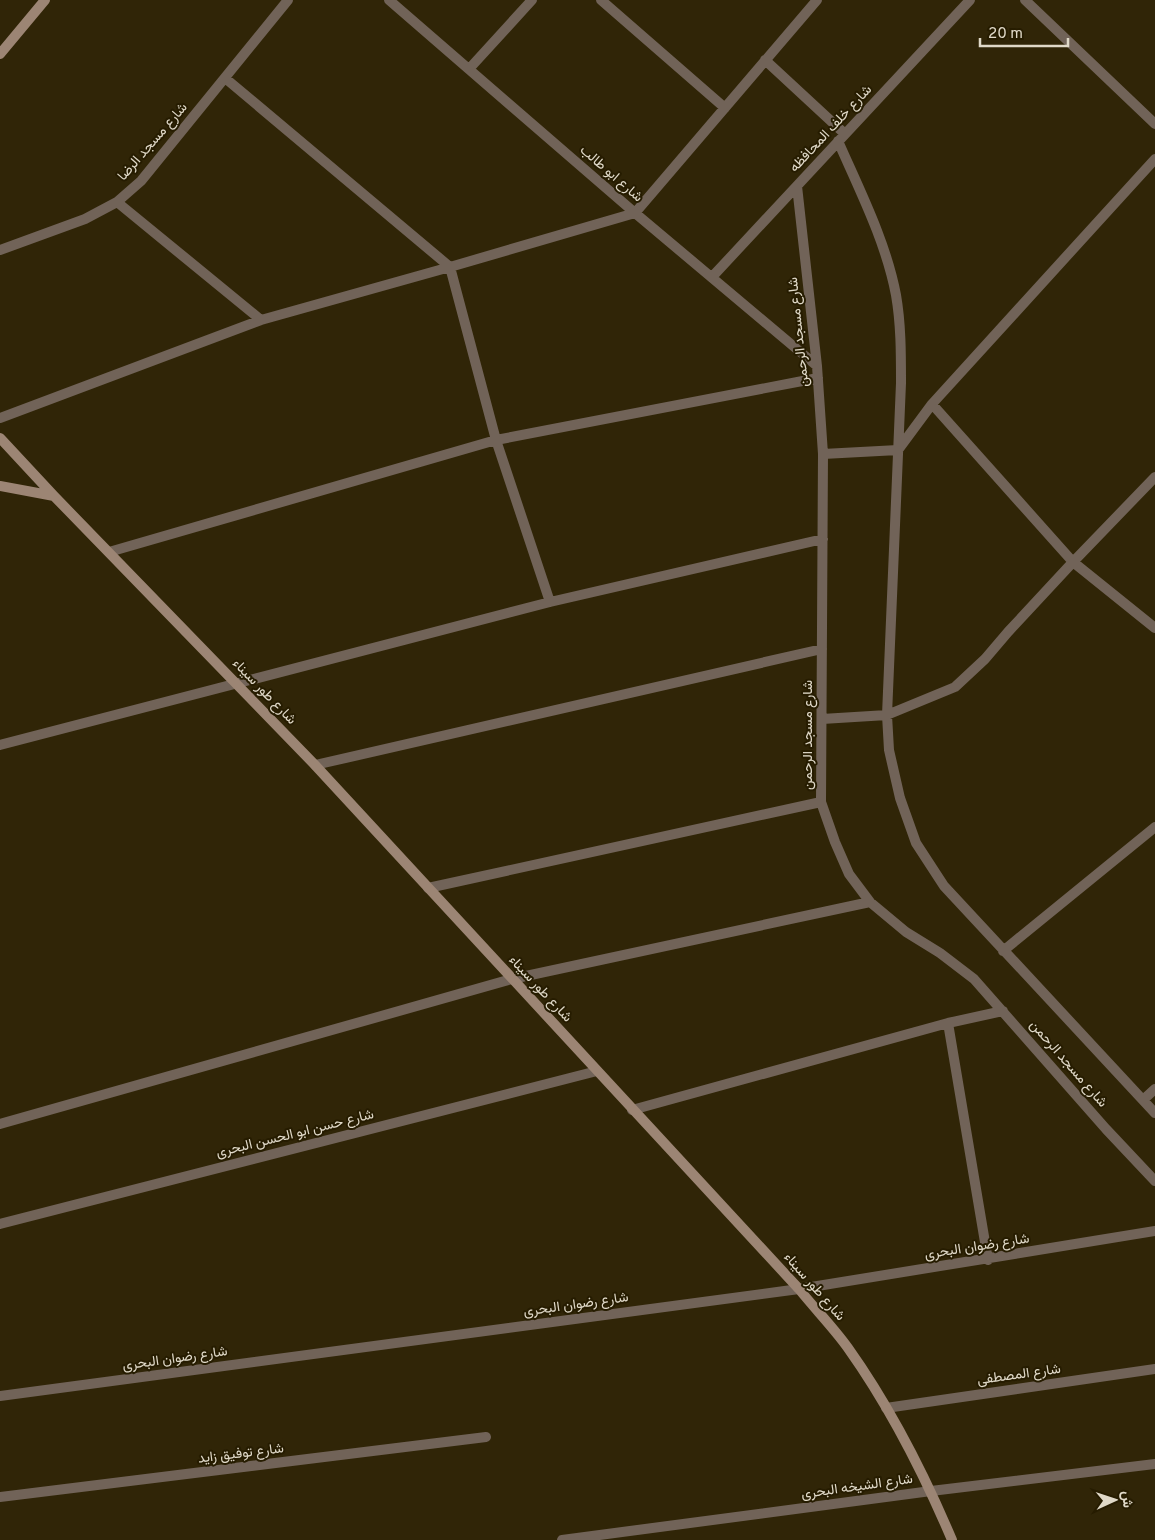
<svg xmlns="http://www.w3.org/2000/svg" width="1155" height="1540" font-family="Overpass,Vazirmatn,sans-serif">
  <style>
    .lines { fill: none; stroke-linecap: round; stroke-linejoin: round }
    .street { stroke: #716358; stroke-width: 10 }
    .secondary { stroke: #9c8574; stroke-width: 10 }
    .labels { text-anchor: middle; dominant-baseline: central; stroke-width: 4; stroke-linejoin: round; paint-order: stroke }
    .street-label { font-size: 14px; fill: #e0d9c8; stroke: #261c00 }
  </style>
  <rect width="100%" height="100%" fill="#302507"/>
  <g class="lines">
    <path class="street" d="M389,0L635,213L817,366
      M601,0L725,108
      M1025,0L1155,124
      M765,60L845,134
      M469,69L532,0
      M225,78L450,267L261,320
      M838,141C860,191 886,242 896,295C901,324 901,353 901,383L887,715L889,750L900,798L916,843L944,886L1155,1113
      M797,186L817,366L823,454L821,802L835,842L849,874L870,902L906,932L940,953L974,979L1106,1129L1155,1181
      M0,250L85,219L117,202L141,181L288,0
      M712,277L970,0
      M932,404L1073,562L1155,477
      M0,418L261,320L117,202
      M823,454L898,450L932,404L1155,159
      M109,552L496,440L818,378
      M550,602L496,440L450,267L635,213L817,0
      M822,719L887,715L955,687L985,659L1008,632L1073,562L1155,628
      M0,745L550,602L823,539
      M315,765L822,649
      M428,888L821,802
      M1003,951L1155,827
      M948,1023L988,1260
      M1143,1100L1155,1089
      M632,1110L948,1023L1003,1011
      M0,1124L512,979L870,902
      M0,1224L597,1071
      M0,1396L799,1289L1155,1231
      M886,1408L1155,1369
      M0,1497L486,1437
      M562,1540L931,1491L1155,1464"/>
    <path class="secondary" d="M0,54L45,0
      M0,438L54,496L315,765L799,1289C815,1309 833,1327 848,1348C890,1407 924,1474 952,1540
      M0,486L54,496"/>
  </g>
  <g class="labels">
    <g class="street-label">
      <text transform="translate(831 129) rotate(-47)">شارع خلف المحافظه</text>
      <text transform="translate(153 142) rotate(-49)">شارع مسجد الرضا</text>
      <text transform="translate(611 174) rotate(41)">شارع ابو طالب</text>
      <text transform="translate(799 332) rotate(-96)">شارع مسجد الرحمن</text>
      <text transform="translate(264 692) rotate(46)">شارع طور سيناء</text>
      <text transform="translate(808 735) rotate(-90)">شارع مسجد الرحمن</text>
      <text transform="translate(540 989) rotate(47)">شارع طور سيناء</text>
      <text transform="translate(1068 1064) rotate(49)">شارع مسجد الرحمن</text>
      <text transform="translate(295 1134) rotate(-14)">شارع حسن ابو الحسن البحرى</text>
      <text transform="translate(977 1247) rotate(-9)">شارع رضوان البحرى</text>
      <text transform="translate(814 1287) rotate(49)">شارع طور سيناء</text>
      <text transform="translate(576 1305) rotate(-8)">شارع رضوان البحرى</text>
      <text transform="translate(175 1359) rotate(-8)">شارع رضوان البحرى</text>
      <text transform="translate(1019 1375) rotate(-8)">شارع المصطفى</text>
      <text transform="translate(241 1454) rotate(-7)">شارع توفيق زايد</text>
      <text transform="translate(857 1487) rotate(-8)">شارع الشيخه البحرى</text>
    </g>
  </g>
  <g transform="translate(1115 1500) rotate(87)" stroke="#261c00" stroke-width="4" paint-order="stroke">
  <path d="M0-4L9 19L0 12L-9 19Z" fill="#e0d9c8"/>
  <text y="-8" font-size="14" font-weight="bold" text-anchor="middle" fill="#e0d9c8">ش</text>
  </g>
  <path d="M980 38v8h88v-8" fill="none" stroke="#e0d9c8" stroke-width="2.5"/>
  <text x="988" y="38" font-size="15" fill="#e0d9c8" stroke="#261c00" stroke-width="4" paint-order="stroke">20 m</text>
</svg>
